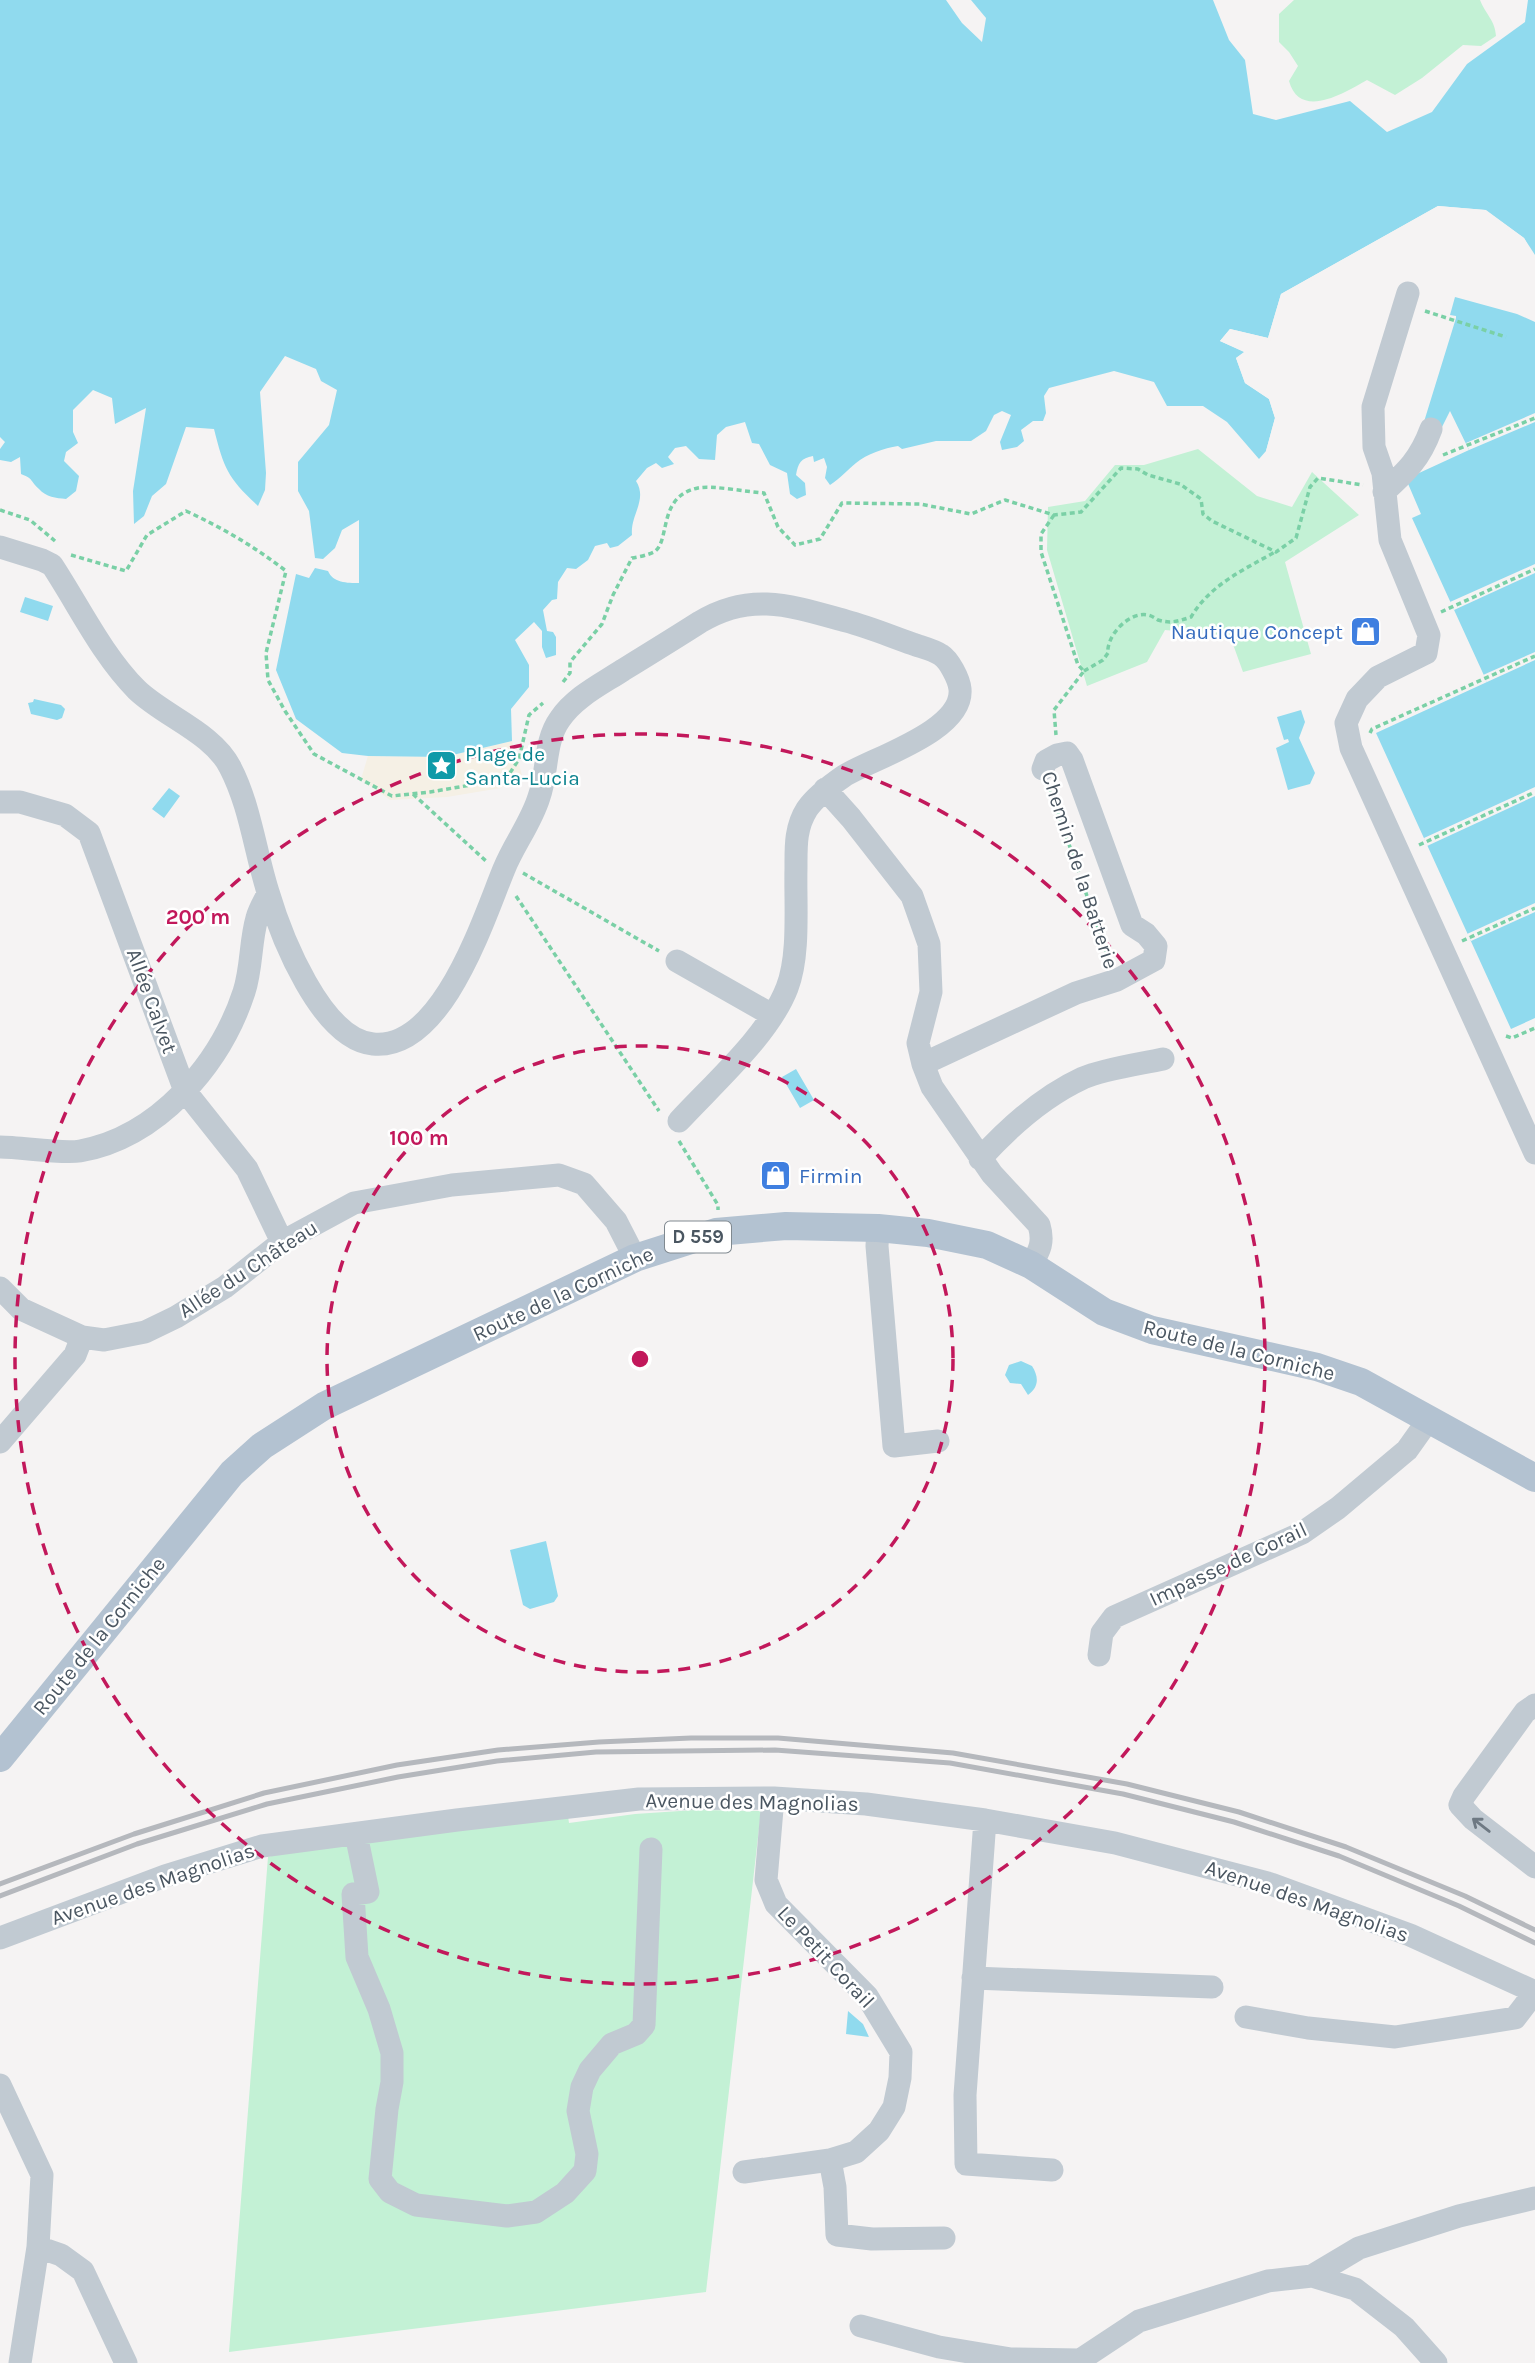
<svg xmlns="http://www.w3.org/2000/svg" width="1535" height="2363" font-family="Karla,sans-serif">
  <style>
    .green { fill: #c3f1d5 }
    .sand { fill: #f5f0e5 }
    .water { fill: #90daee }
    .pier { fill: #f5f3f3 }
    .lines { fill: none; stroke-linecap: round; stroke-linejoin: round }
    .path { stroke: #7ad0a6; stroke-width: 3.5; stroke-dasharray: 5 3.5; stroke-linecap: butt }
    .minor { stroke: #c1cad2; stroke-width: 23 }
    .major { stroke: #b3c2d1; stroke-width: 28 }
    .rail { stroke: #b5b8bd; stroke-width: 5 }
    .oneway { stroke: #6e7983 }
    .ring { fill: none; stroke: #c2185b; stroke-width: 3.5; stroke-dasharray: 12 9 }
    .labels { text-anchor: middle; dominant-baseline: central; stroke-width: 5; stroke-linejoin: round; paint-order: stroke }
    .shield { fill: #fff; stroke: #808990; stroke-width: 2 }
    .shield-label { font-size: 19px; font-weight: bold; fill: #4a5661 }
    .shop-label { font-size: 21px; fill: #366cbe; stroke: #fff; text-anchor: end }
    .culture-label { font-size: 21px; fill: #0d838f; stroke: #fff; text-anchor: start }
    .street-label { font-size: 21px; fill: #4a5661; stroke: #fff }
    .centre { fill: #c2185b; stroke: #fff; stroke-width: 3.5 }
    .ring-label { font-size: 21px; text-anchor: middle; font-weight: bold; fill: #c2185b; stroke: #fff; stroke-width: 5; stroke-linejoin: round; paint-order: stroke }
  </style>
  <rect width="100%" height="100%" fill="#f5f3f3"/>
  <path class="green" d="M1294,0H1480C1486,15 1495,20 1496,36L1481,46L1463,45L1422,78L1395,95L1367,80C1346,92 1300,121 1289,81L1298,66L1289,52L1279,42V14Z
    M1198,449L1257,496L1292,507L1312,472L1359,515L1285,562L1311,654L1243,672L1230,636L1165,630L1147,662L1087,686L1047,550L1048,507L1085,501L1115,465H1144Z
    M695,1810L761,1811L706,2292L229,2352L268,1857L305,1846L568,1816L569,1823L635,1814Z"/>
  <path class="sand" d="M512,741L522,775L501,788L447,797L390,800L361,779L368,756L444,757Z"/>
  <path class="water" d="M0,0H946L962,23L982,42L986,18L971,0H1213L1229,40L1245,60L1253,114L1276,120L1350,101L1387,132L1432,112L1467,64L1525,22L1528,0H1535V255L1524,238L1486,210L1438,206L1281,294L1268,338L1230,329L1220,341L1245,352L1236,358L1245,383L1269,399L1275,418L1266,451L1259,459L1227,422L1203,406H1167L1154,382L1114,371L1049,388L1044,396L1046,413L1043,421H1033L1021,430L1024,441L1017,447L1002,450L1000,442L1011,415L1002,411L994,415L986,431L971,441H936L902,449L898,446C884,448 867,454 856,463C847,470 841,478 830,485L825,478L827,467L824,458L814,462L813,456C801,458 798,463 796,475L805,483L806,495L797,499L790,494L787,473L770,465L759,444L752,443L745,422L726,427L717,435L715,460L699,459L686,446L675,448L668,457L674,464L662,468L656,463L647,468L636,481C648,500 630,515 632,535L618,546L610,548L607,543L595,546L588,560L576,569L567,568L558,582L557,599L552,600L543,610L547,631L553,632L556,637V655L546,658L542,647V631L534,622L515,640L529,665V687L511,709L512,741L444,757L368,756L342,753L296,719L276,670L296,574L309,578L315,568L328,571C333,583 347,583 359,583V520L342,530L335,548L323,559L315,558L309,511L298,491V462L329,425L337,390L321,381L316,369L285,356L260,392L266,473L265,490L258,506C228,478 224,469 214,429L186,427L166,484L152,496L144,516L134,524L133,491L146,408L115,424L112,398L93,390L73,410V432L78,443L66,452L64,461L79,476L76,491L66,499C56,498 46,497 39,489C30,481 34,479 21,474L20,457L11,462L0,460V449L5,442L0,437Z
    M1455,297L1517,314L1535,322V1018L1511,1029L1376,733L1487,682L1412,518L1421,514L1406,479L1469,450L1450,411L1439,433L1423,425L1456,318V316L1450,315Z
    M25,597L53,606L48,621L20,612Z
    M34,699L61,705L65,709L62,718L57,720L31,714L28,703L33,702Z
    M1301,710L1305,722L1299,738L1315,773L1310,784L1288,790L1276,748L1289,742L1288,739L1284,740L1277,717Z
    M169,788L180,796L164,818L152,809Z
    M796,1069L814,1100L800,1108L782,1077Z
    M1021,1361L1032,1366C1039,1377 1039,1387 1028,1395L1021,1384L1010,1383L1005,1375L1009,1365Z
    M546,1541L558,1596L554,1602L530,1609L523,1605L510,1550Z
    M848,2011L863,2024L869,2037L846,2034Z"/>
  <path class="pier" d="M1438,206L1485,210L1524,238L1535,259L1529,254L1521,240L1484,213L1438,209L1284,296L1270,341L1231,333L1226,340L1248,351L1247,354L1240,360L1248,380L1271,397L1278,417L1269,452L1266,451L1275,418L1269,399L1245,383L1236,358L1244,352L1220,341L1230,329L1268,338L1281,294Z
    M1535,413V422L1469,450L1466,443Z
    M1535,564V573L1454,610L1450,602Z
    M1535,652V660L1487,682L1483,675Z
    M1535,787V796L1427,846L1425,842L1424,838Z
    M1535,903V912L1471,941L1467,934Z"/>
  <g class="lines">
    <path class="path" d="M1425,311L1506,337
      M1443,455L1535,418
      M0,510L30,520L55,541
      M1054,515L1041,534V552L1078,665L1084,671L1054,710L1056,735
      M71,555L126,571L147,535L186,511C223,528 255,547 286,571L266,653L268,680L285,711L314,754L392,796L430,792L506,779L519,759L529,715L543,703
      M1441,612L1535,569
      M1084,671L1103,660L1108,653C1106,636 1129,611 1148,615C1152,616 1155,618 1158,620C1171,624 1179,621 1191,617C1210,585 1243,570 1275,552
      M563,682L570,673V662L602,624L613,595L632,558C639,557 648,555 654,552C671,541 657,496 698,488C712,485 747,492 764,493L778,527L795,545L820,539L842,503L920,504L971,514L1005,500L1054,515L1081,512L1121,468L1138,469L1148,475L1180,484L1201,499L1203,514L1212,521L1276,552L1296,538L1310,487L1318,478L1363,485
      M1370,733L1372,729L1535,656
      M1049,787L1110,962
      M413,794L486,861
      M1419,845L1535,792
      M523,873L659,951
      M516,896L659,1111
      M1462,941L1535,908
      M1506,1036L1512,1038L1535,1028
      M679,1141L718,1205V1210"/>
    <path class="minor" d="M1408,293L1373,407L1374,447L1383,473L1390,540L1429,635L1426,653L1378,677L1357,699L1346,723L1351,748L1535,1153
      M1384,492C1407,471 1420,459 1431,429
      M0,547L42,560L52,565C79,606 102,655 137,690C164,716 213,733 230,767C250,805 255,851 268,892C281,936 321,1039 373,1044C442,1051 483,920 504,869C514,844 531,823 539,797C548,772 544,741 560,719C575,697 600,685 623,670C649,654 675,638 700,622C751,591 792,606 846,621C869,627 890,636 913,644C921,647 934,650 941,655C949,660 959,679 960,689C964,731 873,758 844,776C831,785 816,796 807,809C795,828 796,847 796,868C795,903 800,955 787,988C769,1035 713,1084 679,1121
      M825,789L851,818L912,896L929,944L931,992L918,1043L923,1064L932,1087L992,1174L1039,1225C1044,1242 1040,1250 1031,1265
      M0,802H20L65,815L89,833L185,1091L247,1169L282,1242
      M677,961L772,1015
      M923,1064L1076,993L1117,980L1154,960L1156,946L1146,934L1132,925L1072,760L1067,753L1057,755L1046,761L1043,769
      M0,1147C21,1147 61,1154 80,1151C158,1137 220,1065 244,992C252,968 250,942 257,918C259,910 264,902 268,894
      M980,1159C1009,1127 1044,1096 1083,1078C1104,1069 1140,1064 1163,1059
      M878,1228L877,1246L894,1446L938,1441
      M0,1288L21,1309L82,1337L104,1340L145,1332L176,1317L225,1287L282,1242L354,1203L452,1185L559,1175L584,1184L616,1221L635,1258
      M0,1442L75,1355L82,1337
      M1099,1655L1102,1633L1114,1617L1302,1533L1338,1508L1407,1450L1429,1419
      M1535,1705L1525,1712L1464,1796L1460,1805L1473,1819L1535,1867
      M985,1820L965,2095L966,2164L1052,2170
      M356,1834L368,1892L353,1894L357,1957L379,2009L392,2053V2082L387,2109L380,2179L390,2192L416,2205L507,2216L536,2212L565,2193L585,2171L587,2154L578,2111L582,2087L590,2070L612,2044L636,2034L644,2025L651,1849
      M0,1938L165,1876L262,1846L457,1820L639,1799L774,1798L866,1804L985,1820L1115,1843L1271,1884L1410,1935L1535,1992
      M973,1978L1212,1987
      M1246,2017L1308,2028L1395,2037L1515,2018L1535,1992
      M0,2085L42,2175L38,2247L20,2363
      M830,2160L835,2187L837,2235L872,2239L944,2238
      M744,2172L830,2160L856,2152L879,2131L894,2107L900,2078L901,2052L867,1996L776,1904L766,1880L772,1809L774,1798
      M38,2247L61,2255L83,2271L126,2363
      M1312,2276L1359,2248L1459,2216L1535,2198
      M861,2326L939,2347L1011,2359L1080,2360L1139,2321L1268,2281L1312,2276L1355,2289L1404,2327L1436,2363"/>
    <path class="major" d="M0,1758L232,1473L262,1446L324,1406L635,1258L716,1232L786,1226L878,1228L928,1233L987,1245L1031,1265L1104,1312L1152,1330L1317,1367L1361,1382L1535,1478"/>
    <path class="rail" d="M0,1884L134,1834L264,1793L397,1765L498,1750L599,1742L691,1738H778L953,1753L1127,1784L1239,1812L1346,1847L1465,1896L1535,1930
      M0,1896L137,1844L267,1804L398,1777L497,1761L596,1752L775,1750L950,1763L1123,1794L1234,1822L1339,1856L1459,1906L1535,1943"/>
  </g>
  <defs><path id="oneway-shaft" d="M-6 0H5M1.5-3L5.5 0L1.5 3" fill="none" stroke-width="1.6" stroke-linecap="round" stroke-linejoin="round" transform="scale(1.75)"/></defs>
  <use class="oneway" href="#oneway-shaft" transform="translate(1481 1825) rotate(-142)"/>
  <g class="ring">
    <circle cx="640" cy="1359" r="313"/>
    <circle cx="640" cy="1359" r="625"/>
  </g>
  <defs>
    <symbol id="shop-square" viewBox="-11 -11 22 22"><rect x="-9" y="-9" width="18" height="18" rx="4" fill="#3f7fe0" stroke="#fff"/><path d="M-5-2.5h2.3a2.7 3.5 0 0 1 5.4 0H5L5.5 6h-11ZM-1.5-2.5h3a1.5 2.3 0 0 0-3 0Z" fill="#fff"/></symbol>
    <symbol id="sight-square" viewBox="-11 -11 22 22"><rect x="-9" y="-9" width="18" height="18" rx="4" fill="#0f9aa8" stroke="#fff"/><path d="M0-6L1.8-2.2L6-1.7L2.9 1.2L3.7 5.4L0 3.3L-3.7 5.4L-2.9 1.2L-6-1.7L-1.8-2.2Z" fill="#fff"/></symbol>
  </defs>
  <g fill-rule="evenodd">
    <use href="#shop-square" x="1348" y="614" width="35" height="35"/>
    <use href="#sight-square" x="424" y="748" width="35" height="35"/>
    <use href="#shop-square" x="758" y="1158" width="35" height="35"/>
  </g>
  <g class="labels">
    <rect class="shield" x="665" y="1221.5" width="66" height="31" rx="5"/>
    <g class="shield-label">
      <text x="698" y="1237">D 559</text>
    </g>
    <g class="shop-label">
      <text x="1343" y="632">Nautique Concept</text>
      <text x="799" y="1176" text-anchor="start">Firmin</text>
    </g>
    <g class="culture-label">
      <text x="465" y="754">Plage de<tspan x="465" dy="24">Santa-Lucia</tspan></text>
    </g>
    <g class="street-label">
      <text transform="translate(1080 870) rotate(72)">Chemin de la Batterie</text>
      <text transform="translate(152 1001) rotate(70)">Allée Calvet</text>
      <text transform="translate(248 1269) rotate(-33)">Allée du Château</text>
      <text transform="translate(563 1294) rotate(-25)">Route de la Corniche</text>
      <text transform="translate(1239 1350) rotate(14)">Route de la Corniche</text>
      <text transform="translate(1228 1564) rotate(-25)">Impasse de Corail</text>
      <text transform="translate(99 1636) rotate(-51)">Route de la Corniche</text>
      <text transform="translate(752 1802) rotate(1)">Avenue des Magnolias</text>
      <text transform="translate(153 1884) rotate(-19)">Avenue des Magnolias</text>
      <text transform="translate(1307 1901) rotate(19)">Avenue des Magnolias</text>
      <text transform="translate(826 1957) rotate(47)">Le Petit Corail</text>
    </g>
  </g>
  <circle cx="640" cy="1359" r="10" class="centre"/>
  <g class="ring-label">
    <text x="198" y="924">200 m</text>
    <text x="419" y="1145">100 m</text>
  </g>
</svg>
